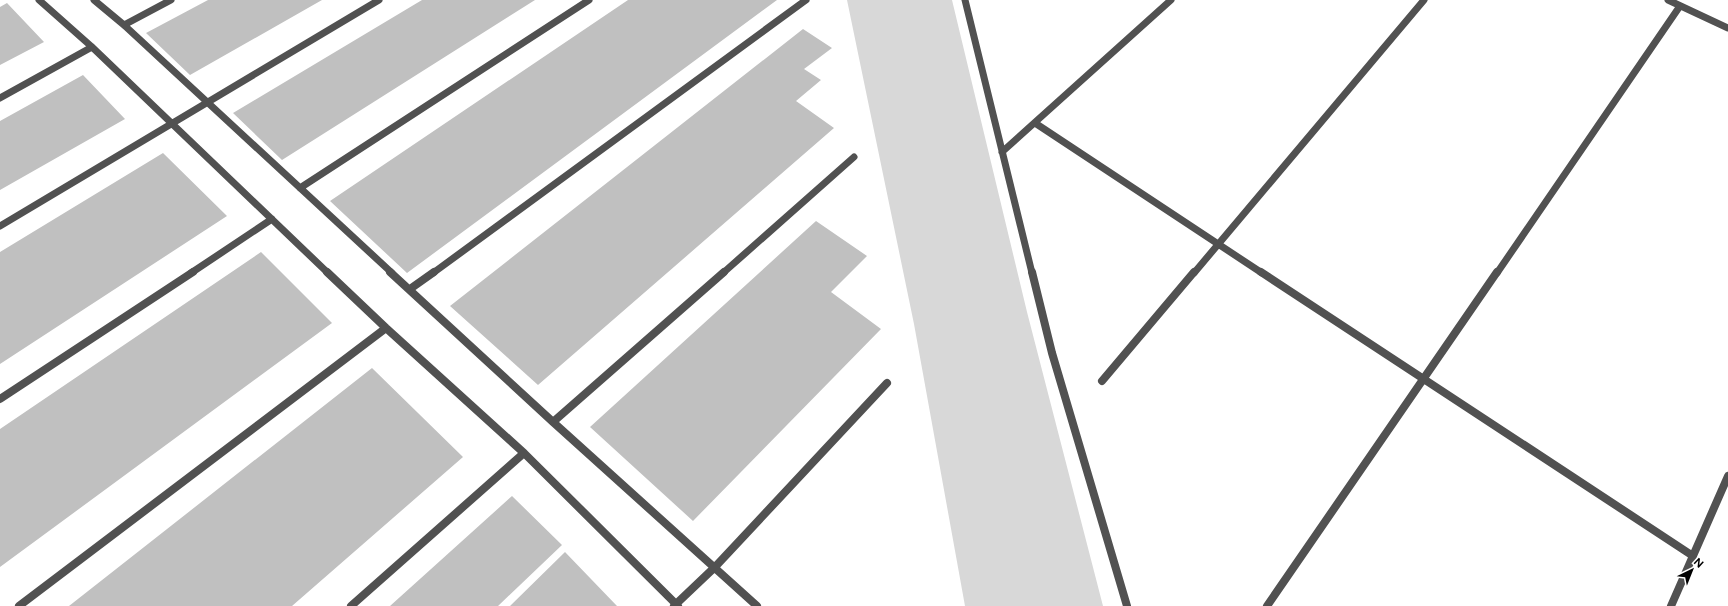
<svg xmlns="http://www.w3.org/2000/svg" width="1728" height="606" font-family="Figtree,sans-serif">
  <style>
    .green { fill: #d8d8d8 }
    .building { fill: #c0c0c0 }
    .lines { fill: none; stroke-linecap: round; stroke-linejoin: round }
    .street-far1 { stroke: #515151; stroke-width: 7 }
    .street { stroke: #515151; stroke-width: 8 }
  </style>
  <rect width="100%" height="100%" fill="#fff"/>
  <path class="green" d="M847,0H952L1027,312L1103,606H965L914,324Z"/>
  <path class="building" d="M208,0H322L190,75L146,33Z
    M422,0H535L282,160L233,113Z
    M628,0H777L407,273L330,201Z
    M7,3L44,42L0,65V7Z
    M803,29L832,48L804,69L821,80L796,101L834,128L538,385L450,306Z
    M83,75L125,119L0,190V121Z
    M163,153L227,216L0,364V252Z
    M816,221L867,256L831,292L881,329L693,521L590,427Z
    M261,252L332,323L0,567V429Z
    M372,368L463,457L292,606H69Z
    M512,496L562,545L498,606H390Z
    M565,552L617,606H510Z"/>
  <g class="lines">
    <path class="street-far1" d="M39,0L92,47L328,273
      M94,0L124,25L392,273
      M965,0L1032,273
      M1668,0L1728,28
      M124,25L171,0
      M0,98L92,47
      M1035,123L1262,273
      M1002,152L1171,0
      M300,188L589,0
      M0,226L379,0
      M191,273L272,219
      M433,273L806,0
      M723,273L854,157
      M1194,273L1424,0
      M1497,273L1680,6"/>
    <path class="street" d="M327,272L386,328L524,453L678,606
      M390,272L553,422L757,606
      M1032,272L1052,353L1127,606
      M1261,272L1693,556
      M410,289L434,272
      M1102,381L1194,272
      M0,399L193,272
      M553,422L724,272
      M19,606L386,328
      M351,606L524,453
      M674,606L715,567L887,383
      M1267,606L1497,272
      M1671,606L1728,476"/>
  </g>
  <g transform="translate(1692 570) rotate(43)" stroke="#ffffff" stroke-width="3" paint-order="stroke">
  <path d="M0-3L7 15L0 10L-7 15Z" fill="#000000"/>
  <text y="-6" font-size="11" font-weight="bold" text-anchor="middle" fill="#000000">N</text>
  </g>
</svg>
